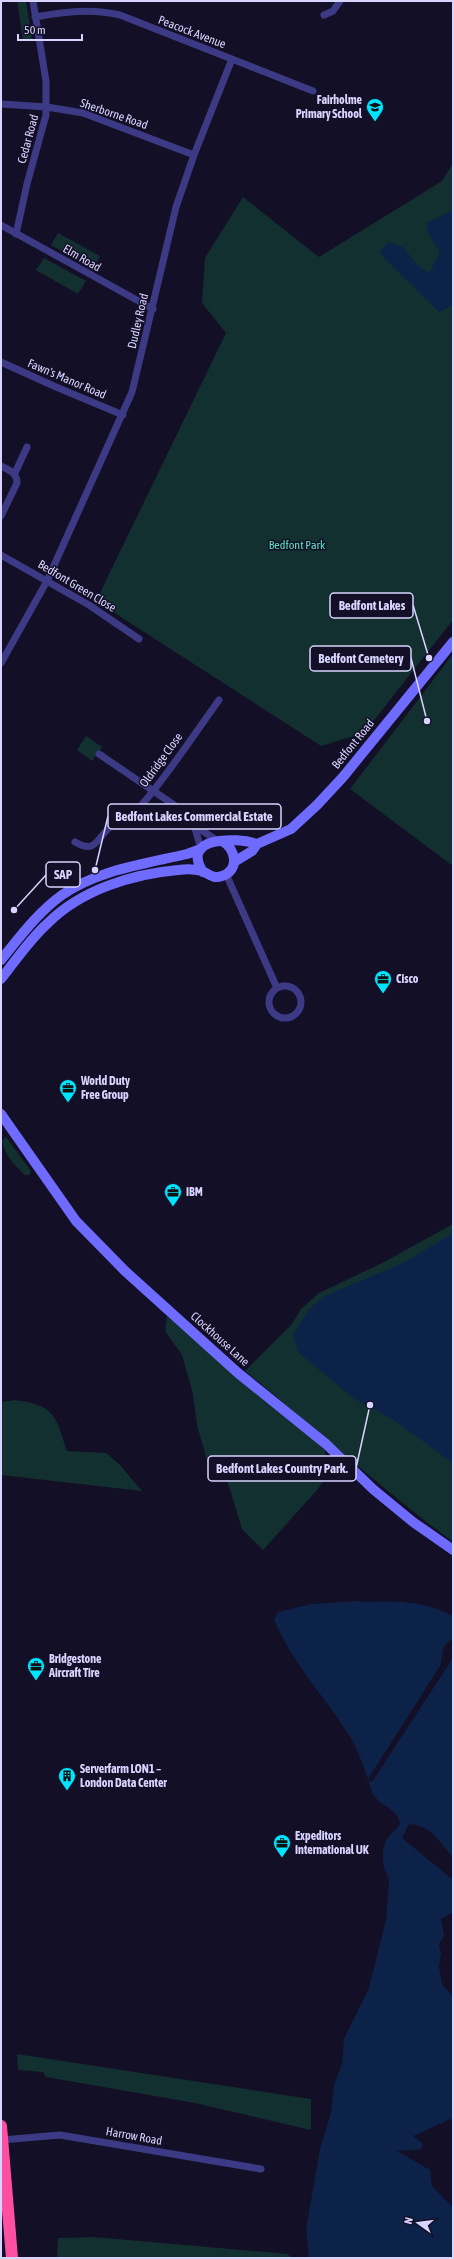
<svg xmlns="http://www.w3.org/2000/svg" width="454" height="2259" font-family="'Asap Condensed',sans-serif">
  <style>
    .green { fill: #12302f }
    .water { fill: #0c2248 }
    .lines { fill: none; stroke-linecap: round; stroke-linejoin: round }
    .street { stroke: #3d3a85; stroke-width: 7 }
    .secondary { stroke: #6f6bff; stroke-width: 10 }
    .highway { stroke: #ff4fa3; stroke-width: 12 }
    .labels { text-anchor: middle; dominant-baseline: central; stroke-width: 3; stroke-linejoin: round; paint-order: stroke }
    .street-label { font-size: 12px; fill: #d9d4ff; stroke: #130f26 }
    .poi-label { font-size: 12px; font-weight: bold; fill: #d9d4ff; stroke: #130f26; text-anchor: start }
    .park-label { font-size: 12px; fill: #5fe0c0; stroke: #130f26 }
    .leader { fill: none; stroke: #d9d4ff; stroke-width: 1.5 }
    .callout-dot { fill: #d9d4ff; stroke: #130f26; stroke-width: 1.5 }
    .callout { fill: #130f26; stroke: #d9d4ff; stroke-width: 1.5 }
    .callout-label { font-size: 13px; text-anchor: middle; font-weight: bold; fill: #d9d4ff }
  </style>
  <rect width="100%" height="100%" fill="#130f26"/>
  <path class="green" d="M17,1H26L32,39L23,40Z
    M453,163V620L364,733L321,746L96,601L226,333L202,303L205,258L243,197L319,257L442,181Z
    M58,233L100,256L93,269L51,245Z
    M44,258L86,281L78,294L36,270Z
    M453,654V866L350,789Z
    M86,736L102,747L92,761L77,750Z
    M6,1137L31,1171L29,1175H25C15,1166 5,1155 2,1141Z
    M453,1224V1542C381,1489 315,1428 245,1371L292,1324L301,1309L319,1293L382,1263Z
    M167,1316L325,1450L328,1474L318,1489L263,1550L242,1529L228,1483L208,1464L197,1425L193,1394L182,1355L165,1331Z
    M15,1400C56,1406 55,1415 67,1451L106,1453L120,1465L142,1491L1,1475V1402Z
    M17,2054L311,2099V2130L195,2103L46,2077L43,2072L18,2070Z
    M94,2237L287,2254L293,2258H57L58,2238Z"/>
  <path class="water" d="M453,210V305L439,312L379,253L388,242L403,247L418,266L429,273L440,253L427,231L426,223Z
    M453,1233V1463L392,1419L353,1398L298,1352L293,1335L309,1309L325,1296L405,1262Z
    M360,1601L361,1602C392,1601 425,1600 453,1616V1638L444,1646L440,1666L368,1779C362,1762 356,1744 345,1729C321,1692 291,1661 274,1619L278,1612L292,1609L293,1607L294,1608L313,1604Z
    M453,1658V1857C439,1841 432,1826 409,1824L402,1838L453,1880V1912L441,1919L444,1936L439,1944L441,1953L439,1967L442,1984L453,1996V2118L413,2136L423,2144L421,2149L397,2151L430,2170L432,2186L453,2208V2258H309L306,2229L320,2149L331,2113L334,2085L342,2064L344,2039L369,1988L386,1920L389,1881C389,1876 386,1874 385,1870C382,1862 382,1849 386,1841C389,1834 397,1831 400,1823C397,1809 384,1808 376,1798C371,1793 371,1789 369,1782L370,1780L372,1782Z"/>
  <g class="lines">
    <path class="street" d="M324,15L333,11L340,1
      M35,17C64,12 90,8 120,15L313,91
      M1,104L47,107L83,113L194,155
      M1,225L153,309
      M16,234L27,184L46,115V81L33,1
      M1,362L56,387L123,415
      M1,466C9,470 17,473 17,483L1,516
      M15,473L27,447
      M1,555L89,605L139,639
      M1,663L47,581L132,392L176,207L194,155L232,59
      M99,754L174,805L194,825L216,840
      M194,825L201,849
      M75,842C95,854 96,840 109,828C118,820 132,817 139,808C168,775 193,736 219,700
      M226,874L277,988
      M269 1002a16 16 0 1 1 32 0a16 16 0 1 1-32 0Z
      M2,2140L60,2135L261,2169"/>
    <path class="secondary" d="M234,862L252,851L257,844
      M203,872C180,836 237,837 257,844L291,829L317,805L343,777L453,642
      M1,960C19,938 38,912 62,895C98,870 144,864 187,854L201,849
      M1,979C16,960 30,939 48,923C81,890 132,874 178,870C185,869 195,869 202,871C209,874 213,879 222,876C240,870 236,849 222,841
      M1,1114L76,1221L125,1271L238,1373L326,1444L374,1490L413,1522L453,1550"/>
    <path class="highway" d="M1,2126L12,2258"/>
  </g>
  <defs>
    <symbol id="school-pin" viewBox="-11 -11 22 30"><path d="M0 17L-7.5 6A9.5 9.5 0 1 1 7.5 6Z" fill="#00e5ff" stroke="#130f26"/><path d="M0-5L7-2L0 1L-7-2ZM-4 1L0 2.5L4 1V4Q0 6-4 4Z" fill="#111"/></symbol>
    <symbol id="office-pin" viewBox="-11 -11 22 30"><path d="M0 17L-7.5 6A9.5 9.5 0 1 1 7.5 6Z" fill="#00e5ff" stroke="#130f26"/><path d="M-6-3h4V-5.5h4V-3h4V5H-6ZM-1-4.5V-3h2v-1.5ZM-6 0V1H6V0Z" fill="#111"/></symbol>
    <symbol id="building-pin" viewBox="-11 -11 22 30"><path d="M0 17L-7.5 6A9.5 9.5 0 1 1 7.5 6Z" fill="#00e5ff" stroke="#130f26"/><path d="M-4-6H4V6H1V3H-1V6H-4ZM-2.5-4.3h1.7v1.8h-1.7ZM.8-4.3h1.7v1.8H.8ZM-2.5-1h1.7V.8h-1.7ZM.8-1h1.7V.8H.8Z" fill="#111"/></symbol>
  </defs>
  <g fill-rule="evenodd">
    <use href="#school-pin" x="365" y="97" width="20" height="27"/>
    <use href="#office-pin" x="373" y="969" width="20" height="27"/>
    <use href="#office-pin" x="58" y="1078" width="20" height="27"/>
    <use href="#office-pin" x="163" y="1182" width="20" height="27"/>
    <use href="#office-pin" x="26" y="1656" width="20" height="27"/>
    <use href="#building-pin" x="57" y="1766" width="20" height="27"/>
    <use href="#office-pin" x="272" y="1833" width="20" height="27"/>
  </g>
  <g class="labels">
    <g class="street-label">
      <text transform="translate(192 32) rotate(21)">Peacock Avenue</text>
      <text transform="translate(114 114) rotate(19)">Sherborne Road</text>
      <text transform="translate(28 139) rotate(-75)">Cedar Road</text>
      <text transform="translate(82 258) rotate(30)">Elm Road</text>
      <text transform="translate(138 321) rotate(-77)">Dudley Road</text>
      <text transform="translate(67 379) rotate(23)">Fawn's Manor Road</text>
      <text transform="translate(77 586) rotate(31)">Bedfont Green Close</text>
      <text transform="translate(353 744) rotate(-51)">Bedfont Road</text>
      <text transform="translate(161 760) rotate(-54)">Oldridge Close</text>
      <text transform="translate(220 1339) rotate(42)">Clockhouse Lane</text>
      <text transform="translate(134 2136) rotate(10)">Harrow Road</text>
    </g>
    <g class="poi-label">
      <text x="362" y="100" text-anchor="end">Fairholme<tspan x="362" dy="14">Primary School</tspan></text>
      <text x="396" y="979">Cisco</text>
      <text x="81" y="1081">World Duty<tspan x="81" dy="14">Free Group</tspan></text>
      <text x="186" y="1192">IBM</text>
      <text x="49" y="1659">Bridgestone<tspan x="49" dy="14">Aircraft Tire</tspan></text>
      <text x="80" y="1769">Serverfarm LON1 –<tspan x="80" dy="14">London Data Center</tspan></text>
      <text x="295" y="1836">Expeditors<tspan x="295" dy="14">International UK</tspan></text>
    </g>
    <g class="park-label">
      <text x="297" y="545">Bedfont Park</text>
    </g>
  </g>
  <path class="leader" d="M429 658L413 605M427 721L411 658M95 870L108 816M14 910L46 875M370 1405L356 1468"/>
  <g class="callout-dot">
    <circle cx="429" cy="658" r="4"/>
    <circle cx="427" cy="721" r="4"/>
    <circle cx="95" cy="870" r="4"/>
    <circle cx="14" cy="910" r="4"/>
    <circle cx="370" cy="1405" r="4"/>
  </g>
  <g class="callout">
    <rect x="330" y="593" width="83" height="25" rx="4"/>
    <rect x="310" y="646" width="101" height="25" rx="4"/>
    <rect x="108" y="804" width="173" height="25" rx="4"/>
    <rect x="46" y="862" width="34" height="25" rx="4"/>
    <rect x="208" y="1456" width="148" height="25" rx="4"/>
  </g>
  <g class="callout-label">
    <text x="372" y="610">Bedfont Lakes</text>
    <text x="361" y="663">Bedfont Cemetery</text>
    <text x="194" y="821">Bedfont Lakes Commercial Estate</text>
    <text x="63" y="879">SAP</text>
    <text x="282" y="1473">Bedfont Lakes Country Park.</text>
  </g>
  <rect width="454" height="2259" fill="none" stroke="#d9d4ff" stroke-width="4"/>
  <g transform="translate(418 2223) rotate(284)" stroke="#130f26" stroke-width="3" paint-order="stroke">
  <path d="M0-3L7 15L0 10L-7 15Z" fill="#d9d4ff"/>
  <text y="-6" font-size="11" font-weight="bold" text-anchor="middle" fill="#d9d4ff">N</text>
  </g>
  <path d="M18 34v6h64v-6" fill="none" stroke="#d9d4ff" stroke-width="2"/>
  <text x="24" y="34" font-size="12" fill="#d9d4ff" stroke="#130f26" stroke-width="3" paint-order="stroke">50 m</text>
</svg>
